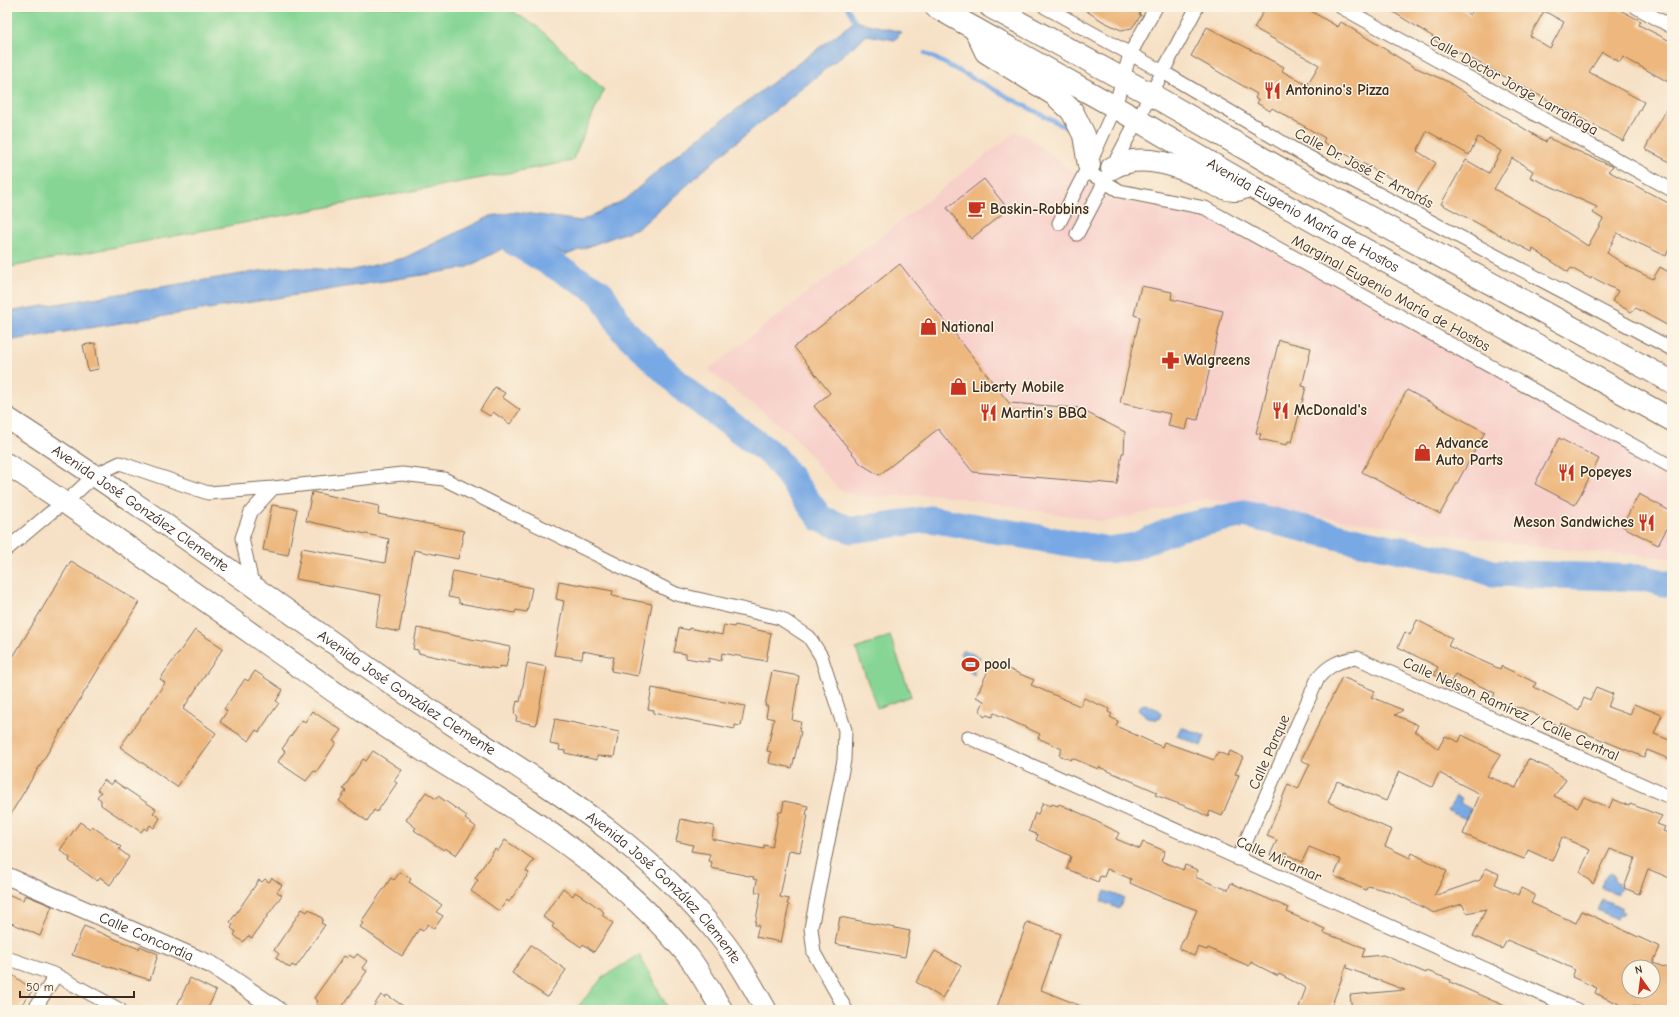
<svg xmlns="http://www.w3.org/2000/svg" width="1679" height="1017" font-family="'Comic Neue',sans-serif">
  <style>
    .built { fill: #f7d0ca }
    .green { fill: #86d594; stroke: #608059 }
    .water { fill: #79a9e4; stroke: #5a6a81 }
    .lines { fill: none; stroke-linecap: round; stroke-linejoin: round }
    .stream { stroke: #79a9e4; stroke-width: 4.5 }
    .river { stroke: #79a9e4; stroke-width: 27 }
    .building { fill: #edb77e; fill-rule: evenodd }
    .minor-casing { stroke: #7c6a59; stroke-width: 15 }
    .tertiary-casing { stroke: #7c6a59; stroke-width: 19 }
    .primary-casing { stroke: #7c6a59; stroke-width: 23 }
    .trunk-casing { stroke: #7c6a59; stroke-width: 24 }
    .minor { stroke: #fff; stroke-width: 13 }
    .tertiary { stroke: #fff; stroke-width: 17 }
    .primary { stroke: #fff; stroke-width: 21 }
    .trunk { stroke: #fff; stroke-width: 22 }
    .labels { text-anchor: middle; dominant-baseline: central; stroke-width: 3; stroke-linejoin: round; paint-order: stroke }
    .street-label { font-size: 15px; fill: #3b2a1e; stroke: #fcf5e5 }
    .poi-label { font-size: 15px; font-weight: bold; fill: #3b2a1e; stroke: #fcf5e5; text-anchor: start }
  </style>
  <rect width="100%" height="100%" fill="#fcf5e5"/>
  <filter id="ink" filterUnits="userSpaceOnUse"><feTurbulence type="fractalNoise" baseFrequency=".025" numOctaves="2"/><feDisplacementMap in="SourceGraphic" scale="8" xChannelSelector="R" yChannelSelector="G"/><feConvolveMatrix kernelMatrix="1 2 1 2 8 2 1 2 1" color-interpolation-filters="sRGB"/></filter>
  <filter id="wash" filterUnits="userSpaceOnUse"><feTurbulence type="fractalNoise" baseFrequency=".012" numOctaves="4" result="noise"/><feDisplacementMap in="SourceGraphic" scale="16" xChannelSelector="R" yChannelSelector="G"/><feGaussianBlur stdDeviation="0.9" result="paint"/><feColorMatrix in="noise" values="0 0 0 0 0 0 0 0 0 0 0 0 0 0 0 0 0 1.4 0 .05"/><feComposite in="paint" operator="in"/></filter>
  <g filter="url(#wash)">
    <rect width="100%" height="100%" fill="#f6e1c6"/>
    <path class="built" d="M1016,132L1028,137L1107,198L1205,216L1672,462V558L1564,550L1412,530L1206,499L1106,522L942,495L859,497L838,489L792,434L708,370Z"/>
    <path class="green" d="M7,7H506L539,28L604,90L572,161L10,267L7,264Z
      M890,636L911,696L877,708L856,649Z
      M639,955L669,1010H575L603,977Z"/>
    <path class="water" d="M855,21L901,32L895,40L867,35L722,154L640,227L566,255L524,237L466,268L7,341V312L285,267L350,271L404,258L491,216L517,212L581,221L624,200L685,148Z
      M963,650L980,657L975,669L973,668L972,670L975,672L974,675C966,671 964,661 961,653Z
      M1145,704L1159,710L1161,714L1159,719C1151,720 1144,716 1138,710L1141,705Z
      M1181,727L1205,736L1201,746L1177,736Z
      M1456,796L1462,799L1460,803L1471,809L1466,819L1448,811Z
      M1610,873L1615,876L1614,879L1618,883L1621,890L1617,894L1602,888L1603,880Z
      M1105,891L1124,898L1119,909L1101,901Z
      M1602,899L1623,908L1621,911L1624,912L1622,916L1619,915L1617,919L1597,910Z"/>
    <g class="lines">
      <path class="stream" d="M847,7L855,21
        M925,53L1067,128"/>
      <path class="river" d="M514,242L601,293L623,330L687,392L774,456L821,519L852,530L930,519L1109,550L1135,546L1178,528L1244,514L1361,542L1461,562L1492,573L1643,578L1672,585"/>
    </g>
    <g id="blocks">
      <path class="building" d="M1080,7H1143L1139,14L1141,15L1132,28L1121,30L1104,22Z
        M1266,7H1304L1338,27L1341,22L1414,67L1451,83V84L1546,142L1548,138L1609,165L1613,166L1608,171L1672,205V243L1666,256L1617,233L1607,253L1630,268L1653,279L1660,267L1672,274V328L1636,308L1631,312L1612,301L1618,291L1592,277L1591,279L1571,268L1568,272L1533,249L1532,252L1441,204L1466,160L1489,173L1501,151L1478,137L1469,155L1427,131L1417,151L1436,163L1415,195L1400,185L1401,184L1323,142L1325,138L1272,108L1270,111L1257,103L1259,100L1255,98L1257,94L1191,56L1207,27L1284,67L1282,71L1307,85L1319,65L1254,28ZM1512,158L1533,171L1530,177L1597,207L1593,213L1603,219L1588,246L1549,221V219L1494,189Z
        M1385,7H1458L1470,15L1475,7H1614L1641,21L1639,25L1672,42V84L1623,57L1620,62L1602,52L1589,72L1644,102L1623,141L1472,59L1447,46L1446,48L1434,40L1435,38ZM1544,11L1564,22L1550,48L1530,36Z
        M1672,99V163L1645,149Z
        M984,179L1008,209L971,239L947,208Z
        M900,264L1009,403L1078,408L1125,432L1124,453H1122L1117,484L973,472L938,429L879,475L861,464L814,406L830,393L794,347Z
        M1141,286L1172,292L1171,299L1223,311L1198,420L1189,418L1186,430L1168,426L1171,414L1120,403L1140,317L1134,315Z
        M1279,340L1311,348L1302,386L1306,387L1292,442L1288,441L1287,445L1259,439L1261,434L1256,433Z
        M95,343L99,369L88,371L83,345Z
        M495,387L505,393L502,397L520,410L510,424L493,412L490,416L480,410Z
        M1407,390L1485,432L1440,514L1362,472Z
        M1559,438L1599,459L1575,505L1535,484Z
        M312,492L379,506L378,514L464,531L458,559L414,550L399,632L376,627L381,595L296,579L302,548L385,563L389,539L306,521Z
        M1639,494L1672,512V519L1658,545L1622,526Z
        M272,505L297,509L288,555L263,550Z
        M71,561L139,602L7,820V667Z
        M453,571L532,588L527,612L516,610L515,613L459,603V599L448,597Z
        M559,581L613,591L612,596L652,604L638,676L611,671L614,657L583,651L582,659L554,655L564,601L556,599Z
        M1417,620L1452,638L1448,646L1500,669L1501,666L1536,683L1534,687L1579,710L1584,698L1590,701L1596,687L1613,694L1608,707L1630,715L1634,704L1662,715L1654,734L1672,741V760L1647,750L1644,757L1560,723L1558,726L1522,708L1508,707L1492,700L1495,693L1455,674L1451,682L1434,675L1438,667L1398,647L1405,632L1410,635Z
        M724,625L734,627L735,625L771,633L766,661L722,653L721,661L709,658V662L686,658V654L674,652L679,628L689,630V628L722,635Z
        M417,628L510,647L506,667L499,666V669L477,666L418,653V650L413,649Z
        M195,630L223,648L183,709L216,733L177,787L120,747L165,683L160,679Z
        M992,662L1034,680L1031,685L1080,706L1084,698L1109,709L1108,712L1112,714L1110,717L1118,721L1116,726L1162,747L1164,742L1214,760L1218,752L1228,756L1230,751L1243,757L1235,774L1239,775L1222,816L1210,811L1208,817L1193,809L1155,795L1157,792L1099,767L1098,769L1072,758L1071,760L1059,755L1062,749L1038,738L1040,734L994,713L992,717L987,715L984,717L980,710L984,701L976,697Z
        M527,663L547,667L536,725L516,721L517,715L514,714L517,701L520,702Z
        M255,671L283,690L276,701L279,703L274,710L259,732L256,730L249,741L220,722L227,711L224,709L245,679L248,681Z
        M772,671L799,676L792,720L801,722L799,731L801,732L792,768L769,763L771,752L767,751L774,719L766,717L768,706H765Z
        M1342,677L1375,691L1371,697L1403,710L1395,715L1418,725L1415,731L1438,749L1445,736L1459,742L1462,735L1501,754L1487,776L1516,788L1528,759L1549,768L1566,780L1554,796L1578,807L1584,797L1609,808L1613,799L1629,806L1630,804L1662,816L1657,824L1665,827L1663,831L1672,834V879L1648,869L1639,894L1624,888L1635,858L1610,849L1593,884L1580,872L1590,850L1562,837L1552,861L1528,850L1524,859L1463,834L1480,794L1439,773L1432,787L1399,771L1386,801L1337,781L1328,802L1392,830L1385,846L1410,858L1412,853L1447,871L1434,896L1480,880L1486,868L1499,874L1495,884L1518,895L1521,888L1535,895L1531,903L1576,923L1582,911L1660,947L1651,967H1629V991H1653V963L1672,970V1010H1647L1634,1005L1632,1010L1595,993L1597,988L1572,977L1575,970L1559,962L1507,940L1502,949L1473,936L1486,909L1467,913L1462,904L1434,913L1392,892L1368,886L1366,890L1334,876L1341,860L1309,847L1302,862L1285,853L1282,860L1270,855L1277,840L1267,836L1288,784L1298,789L1310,764L1301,760Z
        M652,688L745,706L741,726L735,725V729L653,713L654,710L648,709Z
        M312,711L341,730L333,741L336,743L326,758L316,772L314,771L306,781L278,762L285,751L282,749L302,720L305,722Z
        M555,719L619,732L614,757L597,756V760L565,753V751L559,750L560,746L550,744Z
        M373,751L402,770L394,781L397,783L377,812L374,810L367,821L339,801L346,791L343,789L363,759L366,761Z
        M104,780L111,785L114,781L156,809L153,813L160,818L154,828L150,825L147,830L144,828L141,832L101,805V800L97,797L101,792L97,790Z
        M426,792L436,799L438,796L467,816L465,819L476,827L456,855L445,848L444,850L434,844L414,830L416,828L406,820Z
        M784,801L808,806L806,815H808L800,852L789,850L780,897L789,899L787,904L789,905L781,942L756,937L759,925H755L761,893L755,892L757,880L753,879L754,877L711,868L712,862L708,861L710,854L691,851L693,845L676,841L681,819L714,826L712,839L764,849V845L772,847L779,812H782Z
        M1043,803L1051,806L1052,804L1058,806L1059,804L1082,814L1119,833L1116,839L1140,849L1143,842L1165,851L1161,861L1183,870L1185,865L1198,870L1195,877L1228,890L1231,883L1289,908L1287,912L1325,929L1324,933L1365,948L1362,957L1383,955L1426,973L1427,971L1451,980L1450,982L1514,1010H1352L1350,995L1405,990L1347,968V964L1330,1010H1306L1299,1007L1306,988L1279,974L1278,976L1251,962L1249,966L1208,948L1207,950L1198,947L1194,956L1179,949L1197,910L1159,896L1130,883L1131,879L1107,869L1104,877L1100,876L1098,882L1067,869L1071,856L1036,840L1038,835L1029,831L1035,813L1038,814Z
        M80,822L90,829L92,826L121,847L119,849L129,857L110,885L100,877L97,881L69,861L70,858L60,850Z
        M505,840L534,860L526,871L529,873L509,902L507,900L499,911L471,891L478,880L475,878L495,849L498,851Z
        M400,872L411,879L409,882L442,905L436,912L443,916L434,929L428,924L423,931L419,929L402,956L360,927L363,923L361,922L391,878L394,880Z
        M272,878L282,885L277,892L282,895L252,938L248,936L243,942L234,935L236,932L231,928L233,925L230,922L259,880L262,882L265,879L269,882Z
        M563,888L573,896L575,892L592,903L604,912L602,915L613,923L594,952L583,944L581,947L552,927L554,924L543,917Z
        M7,894L23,900L25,895L52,906L40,936L7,921Z
        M302,909L307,912L309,909L323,919L321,923L325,925L296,967L292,965L290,968L276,958L279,954L274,950Z
        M840,917L910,931L905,957L835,944Z
        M1027,922L1061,934L1041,990L1091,1010H1006L997,1007Z
        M84,926L139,949L140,946L158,954L150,980L72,955Z
        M531,945L566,970L547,997L512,973Z
        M935,951L961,966L942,998L916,982Z
        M357,954L367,961L362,968L367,971L340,1010H324L316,1004L318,1001L314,998L344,956L347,958L349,955L354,958Z
        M7,971L33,990L17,1010H7Z
        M190,978L216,991L207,1010H175Z
        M381,995L385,998L387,995L409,1010H371Z"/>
    </g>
  </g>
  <g filter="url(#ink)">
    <use href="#blocks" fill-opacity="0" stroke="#7c6a59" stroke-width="1"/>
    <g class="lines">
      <defs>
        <path id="minor" d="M1045,7L1163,72L1297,151L1672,349
          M1341,7L1672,190
          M1636,7L1672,27
          M1086,171L1120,191L1205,208L1672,467
          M1059,223L1089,165L1115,107L1130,54L1156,7
          M1077,234L1197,7
          M7,549L50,513L66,502L95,475L120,463L208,493L273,488L402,474L444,479L676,594L780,618L809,637L821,656L845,730L844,760L811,928L814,953L846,1010
          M252,584L242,538L251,512L273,488
          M968,737L1577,1010
          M1238,859L1318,678C1329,665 1340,660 1357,658L1672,798
          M7,958L56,975L120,1010
          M34,1010L56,975"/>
        <g id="tertiary">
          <path id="s1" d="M7,876L212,965L278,1010"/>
        </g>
        <g id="primary">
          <path id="s2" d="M7,418C140,503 266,597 396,687C507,764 634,828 719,936C738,959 751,984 766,1010"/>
          <path d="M7,464C127,543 243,629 362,711C474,787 601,849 688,956C701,973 711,992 722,1010"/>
        </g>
        <g id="trunk">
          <path id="s3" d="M936,7L1115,107L1250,186L1672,420"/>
          <path d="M991,7L1152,95L1286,172L1672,382"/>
          <path d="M975,29L986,52L1055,95L1072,111L1084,135L1089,165"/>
          <path d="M1112,168C1136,154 1170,162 1194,174C1207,180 1219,189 1234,190C1238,191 1244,188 1248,186"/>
        </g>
      </defs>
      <use href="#minor" class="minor-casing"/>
      <use href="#tertiary" class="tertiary-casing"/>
      <use href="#primary" class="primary-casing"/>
      <use href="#trunk" class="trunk-casing"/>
      <use href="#minor" class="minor"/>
      <use href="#tertiary" class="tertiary"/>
      <use href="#primary" class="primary"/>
      <use href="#trunk" class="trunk"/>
    </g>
  </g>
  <defs>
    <symbol id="restaurant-bare" viewBox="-9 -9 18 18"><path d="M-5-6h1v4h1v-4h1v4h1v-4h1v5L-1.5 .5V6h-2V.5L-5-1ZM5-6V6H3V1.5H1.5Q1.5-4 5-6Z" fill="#c8321e" stroke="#fcf5e5" stroke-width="2.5" paint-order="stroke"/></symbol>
    <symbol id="cafe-bare" viewBox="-9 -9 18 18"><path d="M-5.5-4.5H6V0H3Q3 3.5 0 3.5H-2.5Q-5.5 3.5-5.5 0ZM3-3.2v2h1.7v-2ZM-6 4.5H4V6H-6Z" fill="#c8321e" stroke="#fcf5e5" stroke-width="2.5" paint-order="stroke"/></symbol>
    <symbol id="shop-bare" viewBox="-9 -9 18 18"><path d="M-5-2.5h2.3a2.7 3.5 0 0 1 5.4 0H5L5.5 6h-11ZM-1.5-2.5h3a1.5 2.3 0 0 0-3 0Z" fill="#c8321e" stroke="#fcf5e5" stroke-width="2.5" paint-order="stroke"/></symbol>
    <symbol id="pharmacy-bare" viewBox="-9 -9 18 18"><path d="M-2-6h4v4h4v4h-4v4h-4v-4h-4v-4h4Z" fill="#c8321e" stroke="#fcf5e5" stroke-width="2.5" paint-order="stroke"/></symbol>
    <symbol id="stadium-bare" viewBox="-9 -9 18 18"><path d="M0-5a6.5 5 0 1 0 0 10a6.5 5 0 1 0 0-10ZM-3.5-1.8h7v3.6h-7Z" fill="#c8321e" stroke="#fcf5e5" stroke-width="2.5" paint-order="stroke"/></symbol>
  </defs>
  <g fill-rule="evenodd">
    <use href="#restaurant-bare" x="1260" y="78" width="25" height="25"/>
    <use href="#cafe-bare" x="964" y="196" width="25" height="25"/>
    <use href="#shop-bare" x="916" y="314" width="25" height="25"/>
    <use href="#pharmacy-bare" x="1158" y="348" width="25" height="25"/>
    <use href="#shop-bare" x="946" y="374" width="25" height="25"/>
    <use href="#restaurant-bare" x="1268" y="398" width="25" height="25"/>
    <use href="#restaurant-bare" x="976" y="400" width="25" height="25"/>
    <use href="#shop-bare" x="1410" y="440" width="25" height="25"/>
    <use href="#restaurant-bare" x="1554" y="460" width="25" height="25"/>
    <use href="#restaurant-bare" x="1634" y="510" width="25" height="25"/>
    <use href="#stadium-bare" x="958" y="652" width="25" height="25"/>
  </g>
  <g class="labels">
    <g class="street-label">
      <text transform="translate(1514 85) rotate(29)">Calle Doctor Jorge Larrañaga</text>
      <text transform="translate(1364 168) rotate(28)">Calle Dr. José E. Arrarás</text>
      <text stroke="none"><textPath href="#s3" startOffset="422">Avenida Eugenio María de Hostos</textPath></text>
      <text transform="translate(1391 293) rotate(29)">Marginal Eugenio María de Hostos</text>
      <text stroke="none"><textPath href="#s2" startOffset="161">Avenida José González Clemente</textPath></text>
      <text stroke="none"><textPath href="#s2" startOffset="485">Avenida José González Clemente</textPath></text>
      <text transform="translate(1511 709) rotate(24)">Calle Nelson Ramírez / Calle Central</text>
      <text transform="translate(1269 752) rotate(-66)">Calle Parque</text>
      <text transform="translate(1279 859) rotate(24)">Calle Miramar</text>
      <text stroke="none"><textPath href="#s2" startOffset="809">Avenida José González Clemente</textPath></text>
      <text stroke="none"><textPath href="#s1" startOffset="152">Calle Concordia</textPath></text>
    </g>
    <g class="poi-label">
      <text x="1286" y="90">Antonino's Pizza</text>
      <text x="990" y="209">Baskin-Robbins</text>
      <text x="941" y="327">National</text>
      <text x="1184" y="360">Walgreens</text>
      <text x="972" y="387">Liberty Mobile</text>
      <text x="1294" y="410">McDonald's</text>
      <text x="1001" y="413">Martin's BBQ</text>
      <text x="1436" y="443">Advance<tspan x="1436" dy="17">Auto Parts</tspan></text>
      <text x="1580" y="472">Popeyes</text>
      <text x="1634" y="522" text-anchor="end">Meson Sandwiches</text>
      <text x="984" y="664">pool</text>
    </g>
  </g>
  <rect width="1679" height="1017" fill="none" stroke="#fcf5e5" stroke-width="24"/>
  <g transform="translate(1641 979) rotate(346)"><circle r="19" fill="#fcf5e5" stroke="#afa495"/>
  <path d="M0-3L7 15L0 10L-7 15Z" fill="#c8321e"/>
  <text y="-6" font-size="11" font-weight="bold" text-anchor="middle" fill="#3b2a1e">N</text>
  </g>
  <path d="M20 991v6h114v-6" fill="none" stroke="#3b2a1e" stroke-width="2"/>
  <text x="26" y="991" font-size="12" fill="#3b2a1e" stroke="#fcf5e5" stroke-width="3" paint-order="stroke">50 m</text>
</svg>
